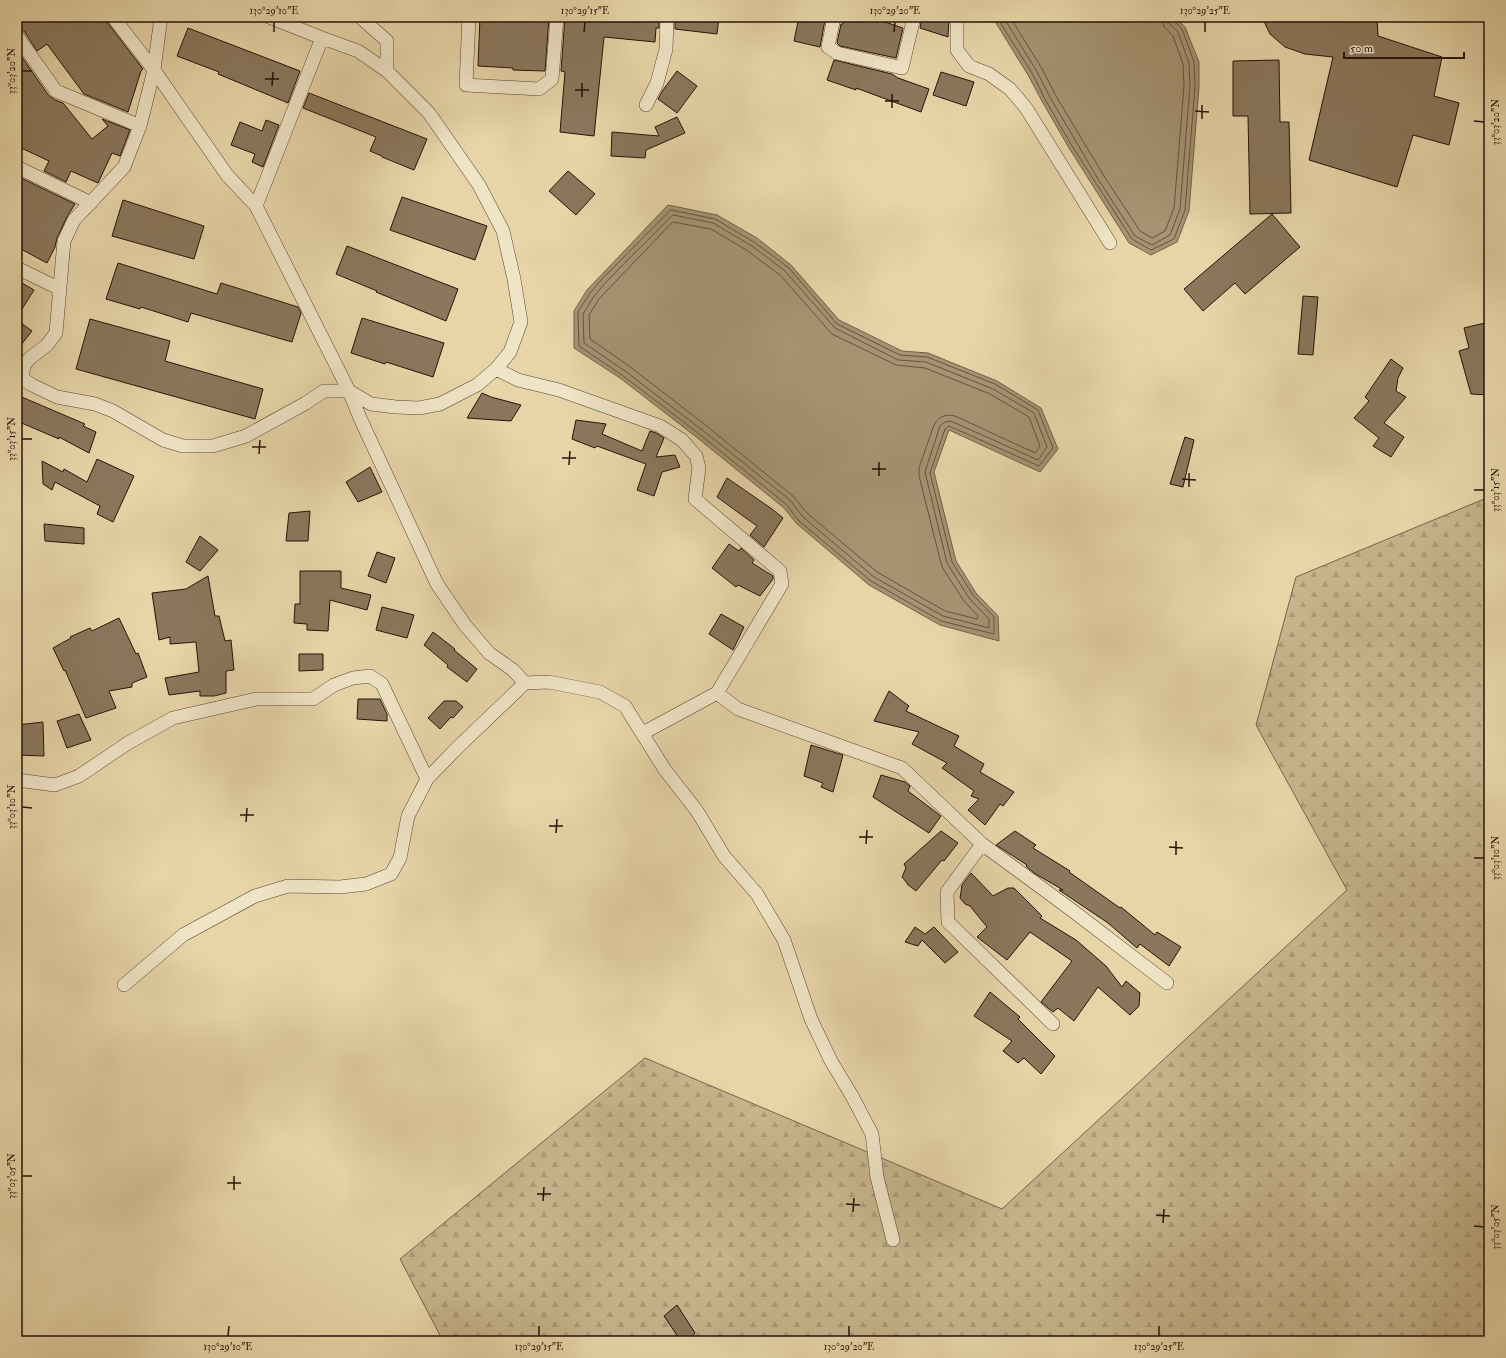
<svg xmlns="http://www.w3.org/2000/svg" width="1506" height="1358" font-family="'IM FELL Double Pica',serif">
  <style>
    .forest { fill: url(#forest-firs); stroke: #76634b }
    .water { fill: #a59372; stroke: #725f48 }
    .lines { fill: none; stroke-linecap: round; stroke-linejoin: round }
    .shore { stroke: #66523e; stroke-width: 1 }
    .building { fill: #8a775c; stroke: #261209 }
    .minor-casing { stroke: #564331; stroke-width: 14 }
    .minor { stroke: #efe4c6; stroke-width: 13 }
    .ticks { fill: none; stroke: #261209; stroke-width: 1.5 }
    .neatline { fill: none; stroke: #261209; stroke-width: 1.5 }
    .ticks-label { font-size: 10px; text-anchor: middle; fill: #261209 }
  </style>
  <defs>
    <pattern id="forest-firs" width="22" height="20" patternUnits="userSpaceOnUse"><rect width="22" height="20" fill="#c6b48d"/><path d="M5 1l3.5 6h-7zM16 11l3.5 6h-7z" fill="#aa9a78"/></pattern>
  </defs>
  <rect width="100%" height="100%" fill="#e7d5a8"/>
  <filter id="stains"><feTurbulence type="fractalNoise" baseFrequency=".005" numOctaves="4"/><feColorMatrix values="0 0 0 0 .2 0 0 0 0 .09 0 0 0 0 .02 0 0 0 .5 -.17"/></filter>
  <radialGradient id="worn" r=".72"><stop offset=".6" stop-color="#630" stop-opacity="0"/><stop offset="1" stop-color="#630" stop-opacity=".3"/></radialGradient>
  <path class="forest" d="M1489,497V1341H443L400,1259L645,1058L1002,1209L1347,890L1256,725L1296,577Z"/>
  <path class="water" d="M998,17H1175L1185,27L1199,62V87L1189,211L1177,242L1151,255L1129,243L1069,148L1043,103L1028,75L996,23Z
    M668,205L717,215L757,238L791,265L839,320L902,351L928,353L997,381L1041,408L1058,449L1040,472L949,430L934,472L956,561L976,593L998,616L999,641L940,625L869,585L796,523L784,508L695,436L620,378L574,348V311L587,290Z"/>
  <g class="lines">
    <path class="shore" d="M1002,17L1001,24L1032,73L1046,101L1072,146L1132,239L1151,250L1174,239L1185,210L1195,87L1194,62L1182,29L1174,21L1173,17
      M1007,17V23L1036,70L1051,99L1098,179L1135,236L1152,245L1170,235L1180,209L1190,86L1189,63L1178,32L1169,23L1168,17
      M1013,17V22L1041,67L1056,96L1104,176L1140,231L1152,238L1165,231L1174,208L1184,86L1183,64L1173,36L1164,27L1161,17
      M671,210L715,219L754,242L789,268L837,324L900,355L927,357L995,384L1038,410L1053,448L1039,466L949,426L945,429L930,473L952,562L973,595L994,617V634L941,621L871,581L799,521L786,504L698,433L622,375L579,346L578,312L590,293L603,278Z
      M673,215L713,223L752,246L785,271L835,328L898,360L926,362L993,389L1034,413L1047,447L1038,460L953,422C948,420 944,422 940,426L925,472L947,563L969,598L989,619V628L943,616L874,577L803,517L790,500L701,429L625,371L584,343L583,314L594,296L607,281Z
      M673,222L711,229L748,251L781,276L832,334L896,365L925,368L990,394L1029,417L1040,446L1035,453L955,416C946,414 939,416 934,425L919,468V476L942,567L964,601L978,616L977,619L945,611L877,572L807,513L793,496L704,424L629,366L590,339L589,315L599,299Z"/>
  </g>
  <path class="building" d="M17,17H105L107,22L143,69L141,71L128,112L84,94L47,44L37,51L24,31L17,28Z
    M480,17H549L545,71L513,70V68L478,66Z
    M565,17H659V28H656L655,42L604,37L594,136L560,132L565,72L561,71Z
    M675,17H719L717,34L675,29Z
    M799,17H809L825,20L820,47L794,41Z
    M846,17H866L878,21L879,20L903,28L896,58L840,46L837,43L841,24H843Z
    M922,17H949L948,37L920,28Z
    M1262,17H1377L1378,36L1442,57L1434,96L1459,103L1449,145L1413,135L1397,187L1309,160L1333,57L1305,54L1285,47L1270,34Z
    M188,28L300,71L288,103L218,74L219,72L177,56Z
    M17,50L49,96L55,100L63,103L92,139L108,126L102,119L130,130L120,156L112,153L98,183L71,171L66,182L44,171L49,161L17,146Z
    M834,60L892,74L898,78L929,89L921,112L856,88V90L827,80Z
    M1279,60L1280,122H1289L1291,213L1250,214L1248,116H1233V61Z
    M677,71L697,86L677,113L658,99L663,90Z
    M941,72L974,82L966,106L933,95Z
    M309,93L427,139L414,170L382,157V156L370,151L376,137L303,108Z
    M677,117L685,133L646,150L645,158L611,156L612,132L659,136L655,127Z
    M266,120L279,125L263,167L252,162L255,154L231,145L240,122L262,131Z
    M568,171L595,194L576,215L549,191Z
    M21,178L75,204L67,217L57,238L55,247L47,263L17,247V222L22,213L17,210V184Z
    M402,197L487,226L475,260L390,230Z
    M123,200L204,226L194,259L112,236Z
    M1272,214L1300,247L1245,294L1235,283L1203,311L1184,289Z
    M347,246L458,289L446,321L376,292L377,291L336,274Z
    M118,263L217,294L221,283L298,307L301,313L292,342L191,313L188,322L141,307L140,309L106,299Z
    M17,280L34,290L17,317Z
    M1303,296L1318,297L1313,355L1298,354Z
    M362,318L444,343L433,377L386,362L385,364L351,353Z
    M90,319L170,341L165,361L263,389L255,419L76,369Z
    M17,320L32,331L17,350Z
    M1489,322V395L1471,394L1459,351L1469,348L1464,328Z
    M1391,359L1403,368L1398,378L1396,391L1406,397L1384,423L1404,437L1391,457L1373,446L1379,438L1354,418L1369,401L1365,397Z
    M482,393L491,397L521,405L511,421L467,418Z
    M17,395L85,424L83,426L96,432L89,453L59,437V439L17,421Z
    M576,420L606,424L602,434L642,451L650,431L656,433L664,438L656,457L675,455L680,467L662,472L654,496L637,490L646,464L597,446L595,448L572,439Z
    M1185,437L1194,440L1183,487L1170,484Z
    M97,459L134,476L113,522L97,514L100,506L55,482L52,490L43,484L42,461L63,472L64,469L87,482Z
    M370,467L382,492L358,502L346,482Z
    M727,478L772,509L783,518L764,547L750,535L757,526L717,497Z
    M310,511L308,541H286L289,513Z
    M44,524L84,528V544L45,541Z
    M200,536L218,550L200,571L186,562Z
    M729,544L739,551L741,548L754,560L752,563L773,576V579L760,596L738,585L736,587L712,568Z
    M377,552L395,558L386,583L368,576Z
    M300,571H341V588L371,595L367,610L330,600L328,631L307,630V624L294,623L295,604H300Z
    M208,576L215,616H219L225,641L231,640L234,670L226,671V693L214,696H200V691L169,695L165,678L199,672L196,642L170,644V637L159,640L152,593L186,589Z
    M382,607L414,615L407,638L376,630Z
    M721,614L744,627L733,650L709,634Z
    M119,618L136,654L138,653L147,677L132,683V687L109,691L116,708L86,718L65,670L64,671L53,648L71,638L70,637L90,628L92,631Z
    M433,632L455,649L454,650L477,669L467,682L447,667L448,665L424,645Z
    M299,654H323V670L299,671Z
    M889,691L909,706L906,711L959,736L954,746L984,764L980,772L1014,792L1003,806L1000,804L985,825L968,810L979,799L971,796L974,791L942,768L947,763L912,744L919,732L874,721Z
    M358,699H380L387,714V721L357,719Z
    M444,701H456L463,707L453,718L451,717L440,729L428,718Z
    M79,714L91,740L67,748L57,721Z
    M43,722L44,756L17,755V725Z
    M811,745L843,755L833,792L821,787L823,783L804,776Z
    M881,775L905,782L910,786L908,791L941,816L929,833L873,797Z
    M941,831L958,843L944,861L942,860L916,891L907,884V883L902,877L906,868L904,864Z
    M1015,831L1036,845L1033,848L1070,871L1069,872L1120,908L1121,907L1155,935L1157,932L1181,947L1169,966L1140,944L1137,948L1108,923L1059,890H1063L1034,873L1026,866L1027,865L996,845Z
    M971,873L993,896L1008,888H1014L1042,916L1040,918L1076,940L1106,966L1122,987L1126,981L1140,993L1139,1006L1130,1015L1098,987L1074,1021L1058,1008L1053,1012L1041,1002L1072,961L1030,932L1007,960L977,937L987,927L970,906L965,904L960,898L962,885Z
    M915,927L925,934L934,927L958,952L945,963L922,940L918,946L905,942Z
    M990,992L1020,1017L1018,1019L1055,1056L1041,1074L1024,1058L1018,1063L1003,1051L1012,1041L974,1016Z
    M677,1305L695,1333L688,1341H681L664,1316Z"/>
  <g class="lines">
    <defs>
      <path id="minor" d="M113,17L154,70L227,175L256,206L349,391L360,418L437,584L465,625L489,653L513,670L525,683
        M360,17L387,41V71
        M469,17L466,85L539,89L552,79L557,17
        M834,17L828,47L837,53L902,68L914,17
        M957,17V50L969,66L989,74L1010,89L1026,108L1110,243
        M17,36L56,91L140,126
        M646,105L657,83L666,49L667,17
        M17,167L91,203
        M256,206L322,38
        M17,268L60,289
        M496,369L518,380L559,390L660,426L682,440L696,456L699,468L695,499L780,571L782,584L717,693L643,733
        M17,375L32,385L57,397L95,404L113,411L163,440L183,446H213L246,436L306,403L324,391H349L371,404L396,407L419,408L440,404L477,385L496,369L510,352L521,322L514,279L503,231L479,185L429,113L387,71L358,51L322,38L269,17
        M22,378L24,365L30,358L47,345L56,333L64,241L74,220L124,167L140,126L154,70L161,17
        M717,693L738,709L902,768L982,844L1073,911L1167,983
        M17,780L55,785L79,776L128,743L173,718L256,699H313L334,685L353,678L370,676L382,684L427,779
        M982,844L947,892L948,922L1053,1024
        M124,985L183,935L255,896L288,886L340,887L366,884L391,874L400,858L408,816L427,779L456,749L525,683L549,682L600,692L625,706L665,770L697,811L724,856L757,894L784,940L811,1019L831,1061L852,1096L872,1134L877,1177L893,1240"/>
    </defs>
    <use href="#minor" class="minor-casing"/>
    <use href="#minor" class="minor"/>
  </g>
  <path class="ticks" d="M274,32V22M584,32L585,22M894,32L895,22M1205,32V22M22,71H32M265,79H279M272,86L273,72M575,90H589M582,97V83M885,101H899M892,108V94M1195,111L1209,112M1202,119V105M1474,121L1484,122M22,439H32M252,447H266M259,454L260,440M562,458H576M569,465L570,451M872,469H886M879,476V462M1182,479L1196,480M1189,487V473M1474,490H1484M22,807L32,808M240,815H254M246,822L247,808M549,826H563M556,833L557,819M859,837H873M866,844L867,830M1169,847L1183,848M1176,855V841M1474,858H1484M22,1176H32M227,1183H241M234,1190V1176M537,1194H551M543,1201L544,1187M846,1204L860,1205M853,1212L854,1198M1156,1215L1170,1216M1163,1223L1164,1209M1474,1226L1484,1227M228,1336L229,1326M539,1336V1326M849,1336V1326M1159,1336V1326"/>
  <rect width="1506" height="1358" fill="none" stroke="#e7d5a8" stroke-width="44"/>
  <path d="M1344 52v6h120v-6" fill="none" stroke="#261209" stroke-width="2"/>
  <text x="1350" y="52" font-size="12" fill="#261209" stroke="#efe4c6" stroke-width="3" paint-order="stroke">50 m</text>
  <rect x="22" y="22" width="1462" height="1314" class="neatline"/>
  <g class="ticks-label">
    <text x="274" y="14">130°29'10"E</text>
    <text x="585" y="14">130°29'15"E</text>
    <text x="895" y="14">130°29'20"E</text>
    <text x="1205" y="14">130°29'25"E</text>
    <text transform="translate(11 71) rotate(-90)" y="4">33°03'20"N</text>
    <text transform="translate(1495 122) rotate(-90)" y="4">33°03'20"N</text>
    <text transform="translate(11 439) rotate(-90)" y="4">33°03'15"N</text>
    <text transform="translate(1495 490) rotate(-90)" y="4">33°03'15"N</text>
    <text transform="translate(11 807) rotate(-90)" y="4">33°03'10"N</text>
    <text transform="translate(1495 858) rotate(-90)" y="4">33°03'10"N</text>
    <text transform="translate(11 1176) rotate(-90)" y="4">33°03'05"N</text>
    <text transform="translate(1495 1227) rotate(-90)" y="4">33°03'05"N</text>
    <text x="228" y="1350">130°29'10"E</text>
    <text x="539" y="1350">130°29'15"E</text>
    <text x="849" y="1350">130°29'20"E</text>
    <text x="1159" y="1350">130°29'25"E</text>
  </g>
  <rect width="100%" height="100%" filter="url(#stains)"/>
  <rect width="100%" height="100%" fill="url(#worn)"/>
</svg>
